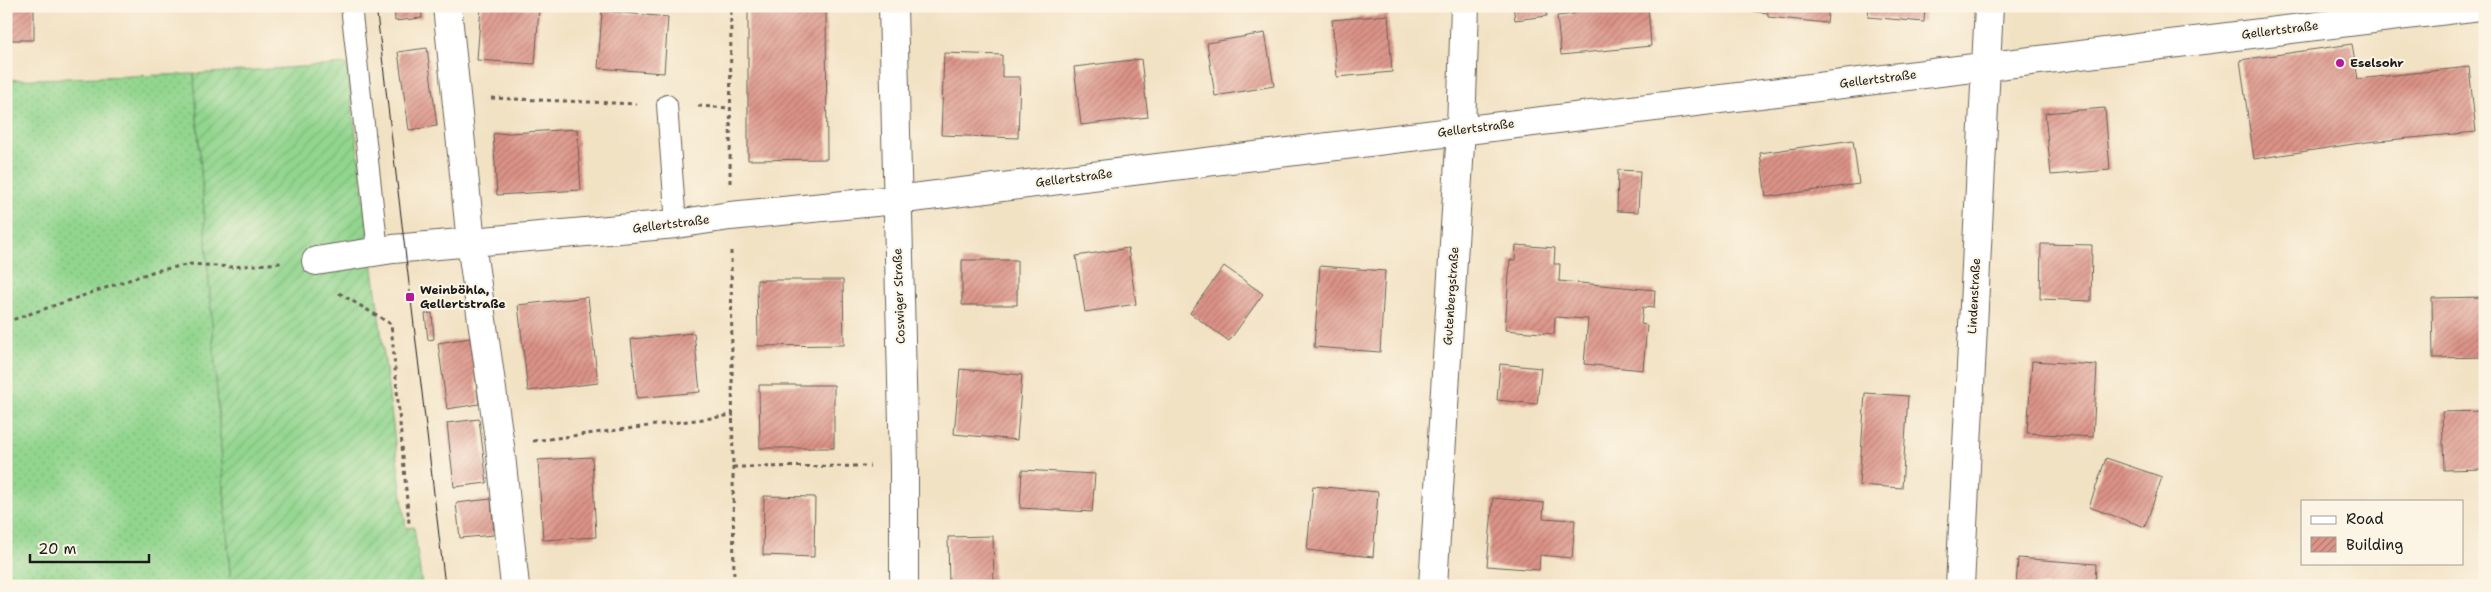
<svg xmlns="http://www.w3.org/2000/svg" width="2491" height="592" font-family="'Shantell Sans',sans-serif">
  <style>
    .grass { fill: url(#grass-dots); stroke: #567855 }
    .garden { fill: url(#garden-furrows); stroke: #567855 }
    .building { fill: url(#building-hatch) }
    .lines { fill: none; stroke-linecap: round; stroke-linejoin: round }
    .service-casing { stroke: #676157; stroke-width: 22 }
    .minor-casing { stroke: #676157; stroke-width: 30 }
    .path { stroke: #676157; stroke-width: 3; stroke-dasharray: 4 4; stroke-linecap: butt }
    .service { stroke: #fff; stroke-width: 20 }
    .minor { stroke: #fff; stroke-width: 28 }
    .tram { stroke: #1c1c1c; stroke-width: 1 }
    .poi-dot { fill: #b5179e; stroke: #fcf5e5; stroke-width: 2 }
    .labels { text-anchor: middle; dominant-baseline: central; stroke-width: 4; stroke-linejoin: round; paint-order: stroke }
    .street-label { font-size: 12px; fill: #1c1c1c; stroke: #fcf5e5 }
    .poi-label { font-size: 12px; font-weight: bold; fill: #1c1c1c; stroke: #fcf5e5; text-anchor: start }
  </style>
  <defs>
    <pattern id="grass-dots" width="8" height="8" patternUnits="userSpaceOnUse" patternTransform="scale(1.25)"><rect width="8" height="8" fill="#91d58e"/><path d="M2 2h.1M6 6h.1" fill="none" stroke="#7cb67a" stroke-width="1.8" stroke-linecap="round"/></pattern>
    <pattern id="garden-furrows" width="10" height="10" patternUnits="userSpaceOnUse" patternTransform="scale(1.25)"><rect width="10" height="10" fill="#91d58e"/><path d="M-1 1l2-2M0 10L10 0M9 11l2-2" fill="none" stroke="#7cb67a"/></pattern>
    <pattern id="building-hatch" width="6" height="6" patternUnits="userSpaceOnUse" patternTransform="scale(1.25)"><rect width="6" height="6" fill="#dc9388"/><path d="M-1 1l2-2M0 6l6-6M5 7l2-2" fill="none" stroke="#b2776e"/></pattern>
  </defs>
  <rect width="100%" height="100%" fill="#fcf5e5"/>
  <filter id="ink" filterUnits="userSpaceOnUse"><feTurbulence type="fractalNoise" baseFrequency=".02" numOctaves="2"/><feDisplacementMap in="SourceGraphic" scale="10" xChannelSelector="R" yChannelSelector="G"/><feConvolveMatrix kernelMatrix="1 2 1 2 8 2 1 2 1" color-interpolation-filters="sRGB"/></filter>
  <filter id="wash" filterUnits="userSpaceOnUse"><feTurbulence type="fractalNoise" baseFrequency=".0096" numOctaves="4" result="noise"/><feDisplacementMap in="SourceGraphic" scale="20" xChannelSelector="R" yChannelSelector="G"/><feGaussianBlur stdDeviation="1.12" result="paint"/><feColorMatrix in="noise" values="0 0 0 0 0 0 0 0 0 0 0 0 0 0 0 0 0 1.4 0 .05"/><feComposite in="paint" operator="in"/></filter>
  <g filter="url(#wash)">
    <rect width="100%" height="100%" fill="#f2e2c4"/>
    <path class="grass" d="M194,74L231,586H6V80Z"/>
    <path class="garden" d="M347,64L406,528L414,527L422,586H231L194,74Z"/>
    <g id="blocks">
      <path class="building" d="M6,6H34V40H6Z
        M394,6H421L422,18L395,21Z
        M481,6L539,9L535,64L477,60Z
        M748,6H826L827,159L748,160Z
        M1513,6H1546L1547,16L1515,20Z
        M1581,6H1648L1651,46L1561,55L1557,16L1574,14L1573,7Z
        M1730,6H1829L1827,23L1768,17V13L1730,9Z
        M1869,6H1925L1924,22L1868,17Z
        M602,11L668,17L664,73L598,68Z
        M1388,15L1392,72L1337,77L1332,20Z
        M1265,33L1274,86L1215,96L1207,43Z
        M2352,44L2358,79L2469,67L2476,132L2367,142L2254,159L2240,60Z
        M427,48L437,126L409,130L398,52Z
        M944,53L1002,55V77H1020L1018,138L941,135Z
        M1141,59L1148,117L1081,125L1074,67Z
        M2105,108L2110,170L2051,175L2045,113Z
        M577,129L581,190L497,195L493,134Z
        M1853,140L1859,184L1766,197L1760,153Z
        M1618,170L1640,171L1638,212L1617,211Z
        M2041,244L2092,245L2091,301L2040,299Z
        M1516,245L1555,248L1554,264H1560L1559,281L1655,290L1654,308L1643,307L1641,324L1647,325L1643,370L1584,364L1588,319L1555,317L1554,334L1505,330L1510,260H1515Z
        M1128,248L1136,304L1085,312L1076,256Z
        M962,260H1017V305H962Z
        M1224,266L1263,294L1229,341L1190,313Z
        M1320,266L1385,271L1380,352L1314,347Z
        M757,280H843L844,345L758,346Z
        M588,297L598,383L528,391L518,305Z
        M2485,297V357L2433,358L2432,298Z
        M432,313L434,339L428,340L425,314Z
        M694,333L700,392L637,398L631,339Z
        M470,338L479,404L447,409L438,343Z
        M2032,361L2097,365L2093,437L2027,433Z
        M1500,364L1541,368L1537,404L1497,400Z
        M960,369L1022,375L1017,440L954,434Z
        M759,385H834V448H760Z
        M1865,393L1908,396L1902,488L1859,485Z
        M2485,411V469L2444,470L2442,412Z
        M479,419L487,483L454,487L447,423Z
        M592,457L596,537L543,540L538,460Z
        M2106,458L2162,477L2145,527L2089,507Z
        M1022,470L1095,474L1092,512L1020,508Z
        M1313,486L1378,492L1373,557L1307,550Z
        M764,496L815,497L814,557L763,555Z
        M1493,498L1544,503L1543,518L1575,520L1572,558L1540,555L1539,570L1487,566Z
        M491,499L494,535L460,538L456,503Z
        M993,536L994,586H949L948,537Z
        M2018,558L2096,564L2095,586H2016Z"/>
    </g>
  </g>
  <g filter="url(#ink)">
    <use href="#blocks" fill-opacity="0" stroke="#676157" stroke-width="1"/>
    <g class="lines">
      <defs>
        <path id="service" d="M351,6L378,251
          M667,105L676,224"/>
        <path id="minor" d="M447,6L471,243L500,446L515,586
          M893,6L904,465V586
          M316,261L393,249L676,224L730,216L896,200L2480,6
          M1433,586L1461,129L1465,6
          M1960,586L1989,6"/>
      </defs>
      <use href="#service" class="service-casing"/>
      <use href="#minor" class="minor-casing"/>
      <path class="path" d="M491,98L637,104
        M698,106L729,108
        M730,183L731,6
        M731,251L734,586
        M339,293L391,324L409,523
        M6,322L155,271L191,264L231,267L281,263
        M533,441L734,415
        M733,467L870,466"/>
      <use href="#service" class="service"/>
      <use href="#minor" class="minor"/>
      <path class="tram" d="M376,6L445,586"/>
    </g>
  </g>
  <g class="poi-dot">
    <circle cx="2340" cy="63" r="5"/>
    <rect x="405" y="292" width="10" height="10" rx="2.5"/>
  </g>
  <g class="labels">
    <g class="street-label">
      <text transform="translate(2280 30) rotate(-7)">Gellertstraße</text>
      <text transform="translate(1878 79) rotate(-7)">Gellertstraße</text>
      <text transform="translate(1476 128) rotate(-7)">Gellertstraße</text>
      <text transform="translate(1074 178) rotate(-7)">Gellertstraße</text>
      <text transform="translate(671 224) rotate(-7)">Gellertstraße</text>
      <text transform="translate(899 296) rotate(-92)">Coswiger Straße</text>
      <text transform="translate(1451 296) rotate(-86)">Gutenbergstraße</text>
      <text transform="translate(1974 296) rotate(-87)">Lindenstraße</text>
    </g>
    <g class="poi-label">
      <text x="2350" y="63">Eselsohr</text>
      <text x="420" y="290">Weinböhla,<tspan x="420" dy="14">Gellertstraße</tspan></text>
    </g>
  </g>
  <rect width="2491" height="592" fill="none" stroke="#fcf5e5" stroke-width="25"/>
  <rect x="2301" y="500" width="162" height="65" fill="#fcf5e5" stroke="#a29e95"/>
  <rect x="2311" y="516" width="25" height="8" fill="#ffffff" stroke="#a29e95"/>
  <text x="2346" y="524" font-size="15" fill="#1c1c1c">Road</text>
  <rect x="2311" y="537" width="25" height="15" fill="url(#building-hatch)" stroke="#a29e95"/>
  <text x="2346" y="550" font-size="15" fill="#1c1c1c">Building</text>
  <path d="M30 554v8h119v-8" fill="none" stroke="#1c1c1c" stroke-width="2.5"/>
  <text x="38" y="554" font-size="15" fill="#1c1c1c" stroke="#fcf5e5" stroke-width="4" paint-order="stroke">20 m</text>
</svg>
